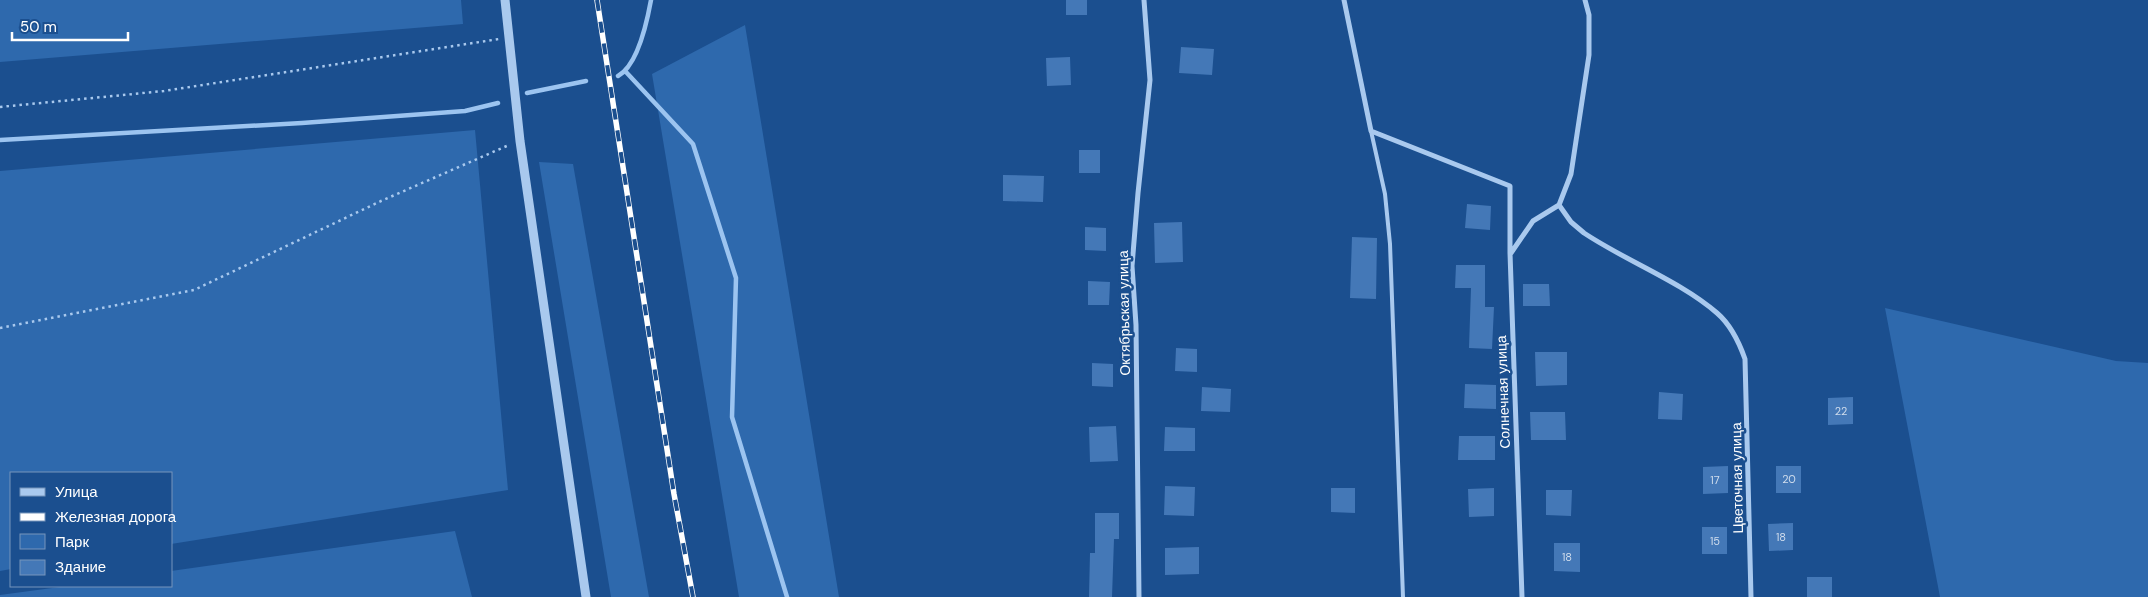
<svg xmlns="http://www.w3.org/2000/svg" width="2148" height="597" font-family="'DM Sans',sans-serif">
  <style>
    .green { fill: #2e69ad }
    .lines { fill: none; stroke-linecap: round; stroke-linejoin: round }
    .stream { stroke: #9cc4f0; stroke-width: 4.5 }
    .building { fill: #4478b7 }
    .path { stroke: #a9c9ee; stroke-width: 2.5; stroke-dasharray: 2.5 4; stroke-linecap: butt }
    .service { stroke: #a9c9ee; stroke-width: 4 }
    .minor { stroke: #a9c9ee; stroke-width: 5 }
    .tertiary { stroke: #a9c9ee; stroke-width: 9 }
    .rail-casing { stroke: #fff; stroke-width: 5.5 }
    .rail { stroke: #1b4f8f; stroke-width: 4; stroke-dasharray: 11; stroke-linecap: butt }
    .labels { text-anchor: middle; dominant-baseline: central; stroke-width: 5; stroke-linejoin: round; paint-order: stroke }
    .number-label { font-size: 11px; fill: #d0dded }
    .street-label { font-size: 14px; fill: #fff; stroke: #1b4f8f }
  </style>
  <rect width="100%" height="100%" fill="#1b4f8f"/>
  <path class="green" d="M0,0H461L463,24L0,62Z
    M745,25L839,597H739L652,74Z
    M475,130L508,490L171,544V473H11V569L0,571V171Z
    M539,162L573,164L649,597H611Z
    M1885,308L2116,361L2148,363V597H1940Z
    M455,531L472,597H0V595L67,586H171V571Z"/>
  <g class="lines">
    <path class="stream" d="M626,72L693,144L736,278L732,417L787,597
      M618,76C638,65 647,22 651,0
      M527,93L586,81
      M0,140L302,123L465,111L498,103"/>
  </g>
  <path class="building" d="M1066,0H1087V15H1066Z
    M1181,47L1214,49L1212,75L1179,73Z
    M1070,57L1071,85L1047,86L1046,58Z
    M1079,150H1100V173H1079Z
    M1003,175L1044,176L1043,202L1003,201Z
    M1467,204L1491,206L1490,230L1465,228Z
    M1182,222L1183,262L1155,263L1154,223Z
    M1085,227L1106,228V251L1085,250Z
    M1352,237L1377,238L1376,299L1350,298Z
    M1456,265H1485V307H1494L1492,349L1469,348L1471,288H1455Z
    M1088,281L1110,282L1109,305H1088Z
    M1523,284H1549L1550,306H1523Z
    M1176,348L1197,349V372L1175,371Z
    M1535,352H1567V385L1536,386Z
    M1092,363L1113,364V387L1092,386Z
    M1465,384L1496,385V409L1464,408Z
    M1202,387L1231,389L1230,412L1201,411Z
    M1659,392L1683,394L1682,420L1658,419Z
    M1853,397V424L1828,425V398Z
    M1530,412H1565L1566,440H1531Z
    M1116,426L1118,461L1090,462L1089,427Z
    M1165,427L1195,428V451H1164Z
    M1459,436H1495V460H1458Z
    M1728,466V493L1703,494V467Z
    M1776,466H1801V493H1776Z
    M1165,486L1195,487L1194,516L1164,515Z
    M1331,488H1355V513L1331,512Z
    M1494,488V516L1469,517L1468,489Z
    M1546,490H1572L1571,516L1546,515Z
    M1095,513H1119V539H1114L1112,597H1089L1090,553H1095Z
    M1793,523V550L1769,551L1768,524Z
    M1702,527H1727V554H1702Z
    M1554,543H1580V572L1554,571Z
    M1199,547V574L1165,575V548Z
    M1807,577H1832V597H1807Z"/>
  <g class="lines">
    <path class="path" d="M0,107L164,91L499,39
      M0,328L194,290L381,201L509,145"/>
    <path class="service" d="M1371,131L1385,194L1390,244L1403,597"/>
    <path class="minor" d="M1344,0L1371,131L1510,186V253L1522,597
      M1559,205L1571,222L1584,233C1626,261 1680,281 1717,313C1731,325 1739,342 1745,359L1751,597
      M1511,253L1533,221L1559,205L1571,174L1589,55V15L1585,0
      M1139,597L1136,325L1132,266L1138,193L1150,80L1144,0"/>
    <path class="tertiary" d="M505,0L520,141L586,597"/>
    <defs>
      <path id="rail" d="M597,0L674,494L693,597"/>
    </defs>
    <use href="#rail" class="rail-casing"/>
    <use href="#rail" class="rail"/>
  </g>
  <g class="labels">
    <g class="number-label">
      <text x="1841" y="411">22</text>
      <text x="1789" y="479">20</text>
      <text x="1715" y="480">17</text>
      <text x="1781" y="537">18</text>
      <text x="1715" y="541">15</text>
      <text x="1567" y="557">18</text>
    </g>
    <g class="street-label">
      <text transform="translate(1124 313) rotate(-91)">Октябрьская улица</text>
      <text transform="translate(1503 392) rotate(-92)">Солнечная улица</text>
      <text transform="translate(1737 478) rotate(-91)">Цветочная улица</text>
    </g>
  </g>
  <rect x="10" y="472" width="162" height="115" fill="#1b4f8f" stroke="#7695bc"/>
  <rect x="20" y="488" width="25" height="8" fill="#a9c9ee" stroke="#7695bc"/>
  <text x="55" y="497" font-size="15" fill="#ffffff">Улица</text>
  <rect x="20" y="513" width="25" height="8" fill="#ffffff" stroke="#7695bc"/>
  <text x="55" y="522" font-size="15" fill="#ffffff">Железная дорога</text>
  <rect x="20" y="534" width="25" height="15" fill="#2e69ad" stroke="#7695bc"/>
  <text x="55" y="547" font-size="15" fill="#ffffff">Парк</text>
  <rect x="20" y="560" width="25" height="15" fill="#4478b7" stroke="#7695bc"/>
  <text x="55" y="572" font-size="15" fill="#ffffff">Здание</text>
  <path d="M12 32v8h116v-8" fill="none" stroke="#ffffff" stroke-width="2.5"/>
  <text x="20" y="32" font-size="15" fill="#ffffff" stroke="#1b4f8f" stroke-width="4" paint-order="stroke">50 m</text>
</svg>
